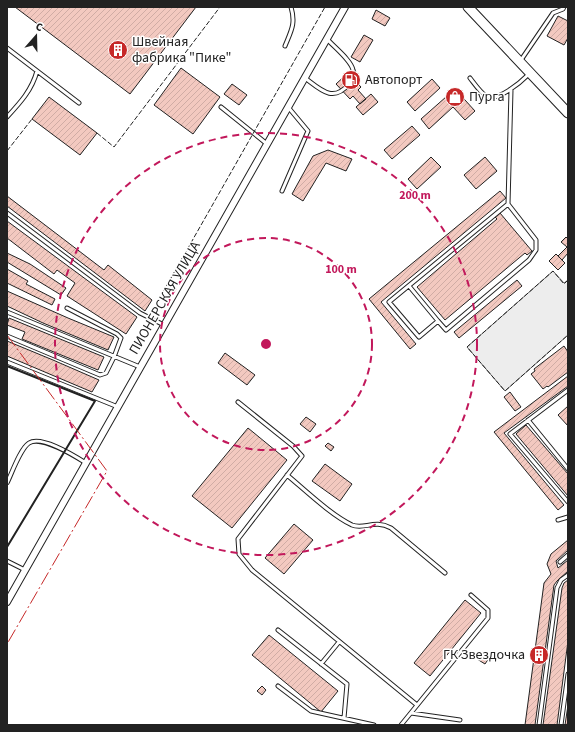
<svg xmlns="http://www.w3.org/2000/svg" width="575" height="732" font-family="'Source Sans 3',sans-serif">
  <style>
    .parking { fill: #ededed; stroke: #6f6f6f }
    .building { fill: url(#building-hatch); stroke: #222 }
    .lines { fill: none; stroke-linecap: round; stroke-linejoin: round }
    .service-casing { stroke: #222; stroke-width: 5 }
    .minor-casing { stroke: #222; stroke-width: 8 }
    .secondary-casing { stroke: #222; stroke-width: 11 }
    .service { stroke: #fff; stroke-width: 3 }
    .minor { stroke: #fff; stroke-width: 6 }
    .secondary { stroke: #fff; stroke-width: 9 }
    .fence { stroke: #222; stroke-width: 1; stroke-dasharray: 5 2; stroke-linecap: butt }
    .wall { stroke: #222; stroke-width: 2 }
    .power { stroke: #c62828; stroke-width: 1; stroke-dasharray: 14 3 2 3; stroke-linecap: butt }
    .ring { fill: none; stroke: #c2185b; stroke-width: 2; stroke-dasharray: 7 5 }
    .labels { text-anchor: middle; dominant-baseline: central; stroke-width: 3; stroke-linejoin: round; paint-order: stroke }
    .poi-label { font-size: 14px; fill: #222; stroke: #fff; text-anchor: start }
    .street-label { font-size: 14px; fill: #222; stroke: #fff }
    .centre { fill: #c2185b; stroke: #fff; stroke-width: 2 }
    .ring-label { font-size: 12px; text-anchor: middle; font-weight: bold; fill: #c2185b; stroke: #fff; stroke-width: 3; stroke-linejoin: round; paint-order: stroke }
  </style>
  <defs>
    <pattern id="building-hatch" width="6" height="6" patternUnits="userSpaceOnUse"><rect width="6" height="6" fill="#f3c9c0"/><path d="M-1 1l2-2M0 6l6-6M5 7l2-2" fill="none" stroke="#d0aca5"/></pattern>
  </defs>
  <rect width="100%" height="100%" fill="#fff"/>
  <path class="parking" d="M553,271L564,283L568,280V335L505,391L467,347Z"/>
  <path class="building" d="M15,7H196L130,94Z
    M376,10L390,18L385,26L372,19Z
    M558,16L568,21V38L564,45L547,36Z
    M364,35L373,40L360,62L351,57Z
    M181,68L220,97L193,134L154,105Z
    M348,73L361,87L358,90L366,99L360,104L353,96L350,99L336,84Z
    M432,79L440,88L415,111L407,102Z
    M232,84L247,95L239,105L224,94Z
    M455,89L475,111L465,120L453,107L429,129L421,119Z
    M371,94L378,102L363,115L356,107Z
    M49,97L97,133L80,155L32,119Z
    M412,126L420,135L392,159L384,150Z
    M328,150L352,159L346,171L326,163L303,201L292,194L313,156Z
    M431,157L441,167L417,189L408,179Z
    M485,157L497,171L476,189L464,175Z
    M500,191L506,198L381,302L416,344L410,349L369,299Z
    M7,196L104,270L108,265L152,300L145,311L7,206Z
    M500,213L532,251L527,255L525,253L445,320L417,287L497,219L495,217Z
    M7,221L137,317L126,334L67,296L75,283L57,270L54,274L7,238Z
    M566,237L568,239V253L562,260L558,256L567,247L561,242Z
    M7,253L30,264L66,288L61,295L7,262Z
    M556,254L565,263L558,270L549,261Z
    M7,269L28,281L26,284L55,299L52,305L7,283Z
    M517,280L522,286L459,338L454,332Z
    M7,291L68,318L114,337L108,350L43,323L7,306Z
    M9,318L104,357L98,370L22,339L25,332L7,325Z
    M7,341L53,360L99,380L92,392L7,356Z
    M564,346L568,352V372L548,387L547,386L543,389L531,374L535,371L534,369Z
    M225,353L255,375L247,385L218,363Z
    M568,376V386L504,433L564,505L558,510L494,432Z
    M510,392L521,407L515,411L504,397Z
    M568,406V426L558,415Z
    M306,417L316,424L310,432L300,424Z
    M526,425L568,474V496L516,434Z
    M248,428L287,460L232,528L192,496Z
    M328,443L334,447L331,451L325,446Z
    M325,464L352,484L340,501L312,481Z
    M294,524L313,540L284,574L265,558Z
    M568,540V550L556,561L558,568L568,560V571L557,581L554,585L535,725H525L544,583L551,574L547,564L551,554Z
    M568,580V641L557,725H543L562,588L564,583Z
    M465,600L481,613L430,676L414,663Z
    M269,635L338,691L321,712L252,655Z
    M482,652L489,658L485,664L477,659Z
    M262,686L266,690L262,695L257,691Z
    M568,705V725H565Z"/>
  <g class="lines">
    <defs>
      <path id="service" d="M285,46C291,31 296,24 291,7
        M7,48L79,103
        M521,60L553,13L563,9L564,7
        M305,78C321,90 333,103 349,84C353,80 355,75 353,70C351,60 334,47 327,39
        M470,78C474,83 480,92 486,96C497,103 522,81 529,74
        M221,107L267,144
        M7,117C20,103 32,90 37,71
        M282,191L308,131L288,107
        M508,204L389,302L419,337L438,321L446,330L529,260L536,250V240L508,204L511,90
        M7,213L140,313L164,325
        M409,286L438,321
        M7,312L140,367
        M7,336L100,375L106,373L114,357L121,338L117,334L67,308
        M7,362L118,407
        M568,390L510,434L568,502
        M238,402L293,446L302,456L238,539L239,554L252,570L417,705
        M528,420L568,469
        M287,475C305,490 331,515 352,525C364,530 374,519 391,528L445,573
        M7,483C12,473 20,449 29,443C41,435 75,456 86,463
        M558,520L568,517
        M7,561L25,570
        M560,562L568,555
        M278,630L347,684L344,718
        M321,664L339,642
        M278,686L311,711L374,725
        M411,713L460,720
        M401,725L488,618V610L471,595
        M539,725L557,588L561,580L568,575
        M561,725L568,674"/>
      <path id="minor" d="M7,602L345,7"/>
      <path id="secondary" d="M468,7L568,113"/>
    </defs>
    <use href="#service" class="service-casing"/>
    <use href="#minor" class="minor-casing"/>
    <use href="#secondary" class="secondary-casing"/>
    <use href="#service" class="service"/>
    <use href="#minor" class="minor"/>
    <use href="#secondary" class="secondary"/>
    <path class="fence" d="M97,133L114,147L220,7
      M7,151L32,119
      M568,280L564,284L553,271L467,347L505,391L568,335
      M163,292L325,7"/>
    <path class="wall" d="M7,366L95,401L7,547"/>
    <path class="power" d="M7,335L107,471L7,644"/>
  </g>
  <g class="ring">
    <circle cx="266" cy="344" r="106"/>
    <circle cx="266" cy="344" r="211"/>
  </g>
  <defs>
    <symbol id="building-disc" viewBox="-11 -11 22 22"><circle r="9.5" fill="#c62828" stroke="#fff"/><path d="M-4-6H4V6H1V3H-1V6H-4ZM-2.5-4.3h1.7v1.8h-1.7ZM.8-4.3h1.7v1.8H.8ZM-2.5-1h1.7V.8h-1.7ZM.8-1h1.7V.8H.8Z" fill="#fff"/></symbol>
    <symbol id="fuel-disc" viewBox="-11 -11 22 22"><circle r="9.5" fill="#c62828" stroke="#fff"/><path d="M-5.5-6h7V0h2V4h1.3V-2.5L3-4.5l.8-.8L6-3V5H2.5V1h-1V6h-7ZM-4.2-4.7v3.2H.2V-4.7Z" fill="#fff"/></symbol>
    <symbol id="shop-disc" viewBox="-11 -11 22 22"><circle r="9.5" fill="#c62828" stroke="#fff"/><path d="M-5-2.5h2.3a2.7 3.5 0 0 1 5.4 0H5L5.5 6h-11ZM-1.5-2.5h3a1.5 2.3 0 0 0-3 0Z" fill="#fff"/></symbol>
  </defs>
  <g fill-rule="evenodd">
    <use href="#building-disc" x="107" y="39" width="22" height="22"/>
    <use href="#fuel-disc" x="340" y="69" width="22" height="22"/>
    <use href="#shop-disc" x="444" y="86" width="22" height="22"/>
    <use href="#building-disc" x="528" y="644" width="22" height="22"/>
  </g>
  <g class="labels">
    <g class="poi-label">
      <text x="132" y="42">Швейная<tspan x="132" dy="16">фабрика "Пике"</tspan></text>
      <text x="365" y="80">Автопорт</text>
      <text x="469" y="97">Пурга</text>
      <text x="525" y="655" text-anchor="end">ГК Звездочка</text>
    </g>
    <g class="street-label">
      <text transform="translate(165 298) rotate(-60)">ПИОНЕРСКАЯ УЛИЦА</text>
    </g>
  </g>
  <circle cx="266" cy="344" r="6" class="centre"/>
  <g class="ring-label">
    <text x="415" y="199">200 m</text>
    <text x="341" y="273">100 m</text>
  </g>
  <rect width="575" height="732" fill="none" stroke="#222222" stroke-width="16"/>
  <g transform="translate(36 36) rotate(20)" stroke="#ffffff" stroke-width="3" paint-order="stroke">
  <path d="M0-3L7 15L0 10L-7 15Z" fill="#222222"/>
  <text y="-6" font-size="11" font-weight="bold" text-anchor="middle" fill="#222222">С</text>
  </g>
</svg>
